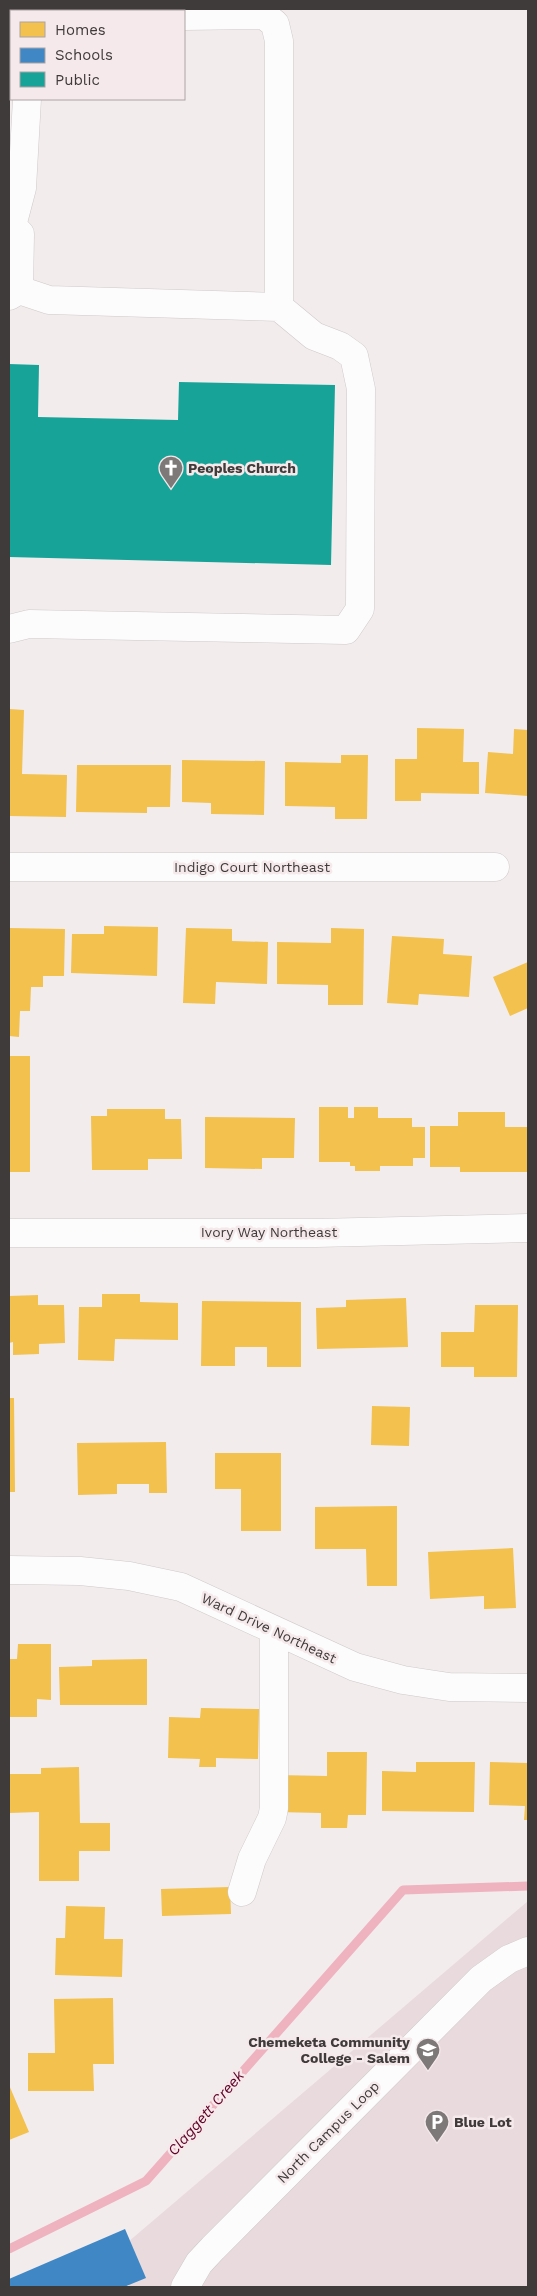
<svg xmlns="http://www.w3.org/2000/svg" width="537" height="2296" font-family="'Work Sans',sans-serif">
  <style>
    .built { fill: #e9dbdd }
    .homes { fill: #f2c14e }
    .schools { fill: #3f88c5 }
    .public { fill: #17a398 }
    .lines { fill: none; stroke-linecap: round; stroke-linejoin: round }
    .stream { stroke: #eeb3be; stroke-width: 9 }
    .minor-casing { stroke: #cec9ca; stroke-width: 29 }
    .minor { stroke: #fdfcfc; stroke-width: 28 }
    .labels { text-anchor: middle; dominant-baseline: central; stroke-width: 5; stroke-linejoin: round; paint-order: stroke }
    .poi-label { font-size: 14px; font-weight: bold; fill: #3f3b3b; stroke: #f5e9eb; text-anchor: start }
    .street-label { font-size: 14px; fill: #3f3b3b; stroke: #f5e9eb }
    .water-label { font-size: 15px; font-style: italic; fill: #610025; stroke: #f5e9eb }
  </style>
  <rect width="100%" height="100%" fill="#f2eced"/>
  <path class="built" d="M528,1901V2287H129L128,2242Z"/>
  <path class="homes" d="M9,709L24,710L22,774L67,775L66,817L9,816Z
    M417,728L464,729L463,762H479V794L421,793V801H395V759H417Z
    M514,729L528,730V796L485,793L488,752L513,754Z
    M341,755H368L367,819H335V807L285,806V762L341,763Z
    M182,760L265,761L264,815L211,814V803L182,802Z
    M77,765H171L170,807H147V813L76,812Z
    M104,926L158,927L157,976L71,973L72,934H104Z
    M9,928L65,929L64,976H43V987H31L30,1011H20L19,1037L9,1036Z
    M186,928L232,929V941L268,942L267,984L216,982L215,1004L183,1003Z
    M331,928L364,929L363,1005H328V985L277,984V942L331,943Z
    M392,936L444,939L443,954L472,956L469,997L419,994L418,1005L387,1003Z
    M528,962V1008L510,1016L493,977Z
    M9,1056H30V1172H9Z
    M319,1107H348V1118H354V1107H378V1118H412V1127H425V1158H413V1166H380V1171H355V1166H350V1162H319Z
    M107,1109H165V1119H181L182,1159H148V1170H92L91,1116H107Z
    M458,1112H505V1127H528V1172H460V1167H430V1126H458Z
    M205,1117L295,1118L294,1158H262V1169L205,1168Z
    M102,1294H140V1302L178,1303V1340L115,1339L114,1361L78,1360L79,1307H102Z
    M38,1295V1305H64L65,1343L39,1344V1354L13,1355V1342L9,1343V1296Z
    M406,1298L408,1347L317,1349L316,1308L346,1307V1300Z
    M202,1301L301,1302V1367H267V1347H235V1366H201Z
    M475,1305H518L517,1377H474V1367H441V1332H474Z
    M9,1398H14L15,1492H9Z
    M372,1406L410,1407L409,1446L371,1445Z
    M166,1442L167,1493H149V1484H117V1494L78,1495L77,1443Z
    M215,1453H281V1531H241V1489H215Z
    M397,1506V1586H367L366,1549H315V1507Z
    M513,1548L516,1608L484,1609V1596L430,1599L428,1552Z
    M18,1644H51V1700L37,1699V1717H9V1659H17Z
    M147,1659V1705H60L59,1667L92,1666V1660Z
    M201,1708L259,1709L258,1759L216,1758V1767H199L200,1759L168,1758L169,1717L200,1718Z
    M327,1752H367L366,1815H348L347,1828H321V1813L276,1812L277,1775L327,1776Z
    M416,1762H475L474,1812L382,1811V1771L416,1772Z
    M490,1762L528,1763V1820H524L525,1806L489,1805Z
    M79,1767L80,1823H110V1851H79V1881H39V1812L9,1813V1774H41V1768Z
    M230,1887L231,1914L162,1916L161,1889Z
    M66,1906L105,1907L104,1939H123L122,1977L55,1975L56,1938H65Z
    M113,1998L114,2064H93L94,2091H28V2053H55L54,1999Z
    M9,2085L29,2132L9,2140Z"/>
  <path class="schools" d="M125,2229L146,2278L124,2287H9V2279Z"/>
  <path class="public" d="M9,364L39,365L38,417L178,420L179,382L335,385L331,565L9,557Z"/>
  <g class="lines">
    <path class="stream" d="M9,2249L146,2181L403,1890L528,1886"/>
    <defs>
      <path id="minor" d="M184,16L264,15L275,24L279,41V307
        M9,226H12L20,234L19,290L9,296
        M12,226L22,188L27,99
        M9,629L29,624L346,630L360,609L361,389L354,356L340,346L314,336L279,307L49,300L19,290
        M9,867H495
        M9,1233H316L528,1228
        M9,1570L80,1571L129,1576L181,1587L355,1667L403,1680L449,1687L528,1688
        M242,1892L252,1859L272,1818L274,1808V1631
        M185,2287L199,2263L213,2248L481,1979L509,1959L528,1951"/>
    </defs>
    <use href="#minor" class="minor-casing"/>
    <use href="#minor" class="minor"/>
  </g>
  <defs>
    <symbol id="church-pin" viewBox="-11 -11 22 30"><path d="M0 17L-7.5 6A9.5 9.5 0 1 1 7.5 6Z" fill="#7e7979" stroke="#f5e9eb"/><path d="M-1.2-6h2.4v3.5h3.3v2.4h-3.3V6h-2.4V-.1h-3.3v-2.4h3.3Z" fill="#fff"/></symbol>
    <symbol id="university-pin" viewBox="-11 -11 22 30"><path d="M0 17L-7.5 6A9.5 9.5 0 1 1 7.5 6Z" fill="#7e7979" stroke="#f5e9eb"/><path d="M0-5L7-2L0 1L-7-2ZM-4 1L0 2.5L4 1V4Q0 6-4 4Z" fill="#fff"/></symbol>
    <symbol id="parking-pin" viewBox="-11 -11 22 30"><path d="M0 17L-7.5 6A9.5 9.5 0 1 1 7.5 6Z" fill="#7e7979" stroke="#f5e9eb"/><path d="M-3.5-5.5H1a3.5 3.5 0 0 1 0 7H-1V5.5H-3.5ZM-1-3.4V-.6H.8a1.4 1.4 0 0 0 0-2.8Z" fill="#fff"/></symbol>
  </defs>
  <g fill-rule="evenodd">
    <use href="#church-pin" x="157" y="454" width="28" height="38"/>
    <use href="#university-pin" x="414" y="2036" width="28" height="38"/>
    <use href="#parking-pin" x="423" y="2108" width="28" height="38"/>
  </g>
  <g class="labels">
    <g class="poi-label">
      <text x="188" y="468">Peoples Church</text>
      <text x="410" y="2042" text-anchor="end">Chemeketa Community<tspan x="410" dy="16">College - Salem</tspan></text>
      <text x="454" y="2122">Blue Lot</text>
    </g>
    <g class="street-label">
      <text x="252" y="867">Indigo Court Northeast</text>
      <text x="269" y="1232">Ivory Way Northeast</text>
      <text transform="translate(269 1628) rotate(25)">Ward Drive Northeast</text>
      <text transform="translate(328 2132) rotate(-45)">North Campus Loop</text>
    </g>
    <g class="water-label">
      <text transform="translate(206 2113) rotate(-49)">Claggett Creek</text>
    </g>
  </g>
  <rect width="537" height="2296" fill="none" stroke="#3f3b3b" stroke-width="20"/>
  <rect x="10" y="10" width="175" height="90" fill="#f5e9eb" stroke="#aca3a5"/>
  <rect x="20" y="22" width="25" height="15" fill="#f2c14e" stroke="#aca3a5"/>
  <text x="55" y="35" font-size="15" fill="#3f3b3b">Homes</text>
  <rect x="20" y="48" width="25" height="15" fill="#3f88c5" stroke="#aca3a5"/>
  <text x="55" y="60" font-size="15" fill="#3f3b3b">Schools</text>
  <rect x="20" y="72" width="25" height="15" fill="#17a398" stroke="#aca3a5"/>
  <text x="55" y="85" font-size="15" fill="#3f3b3b">Public</text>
</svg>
